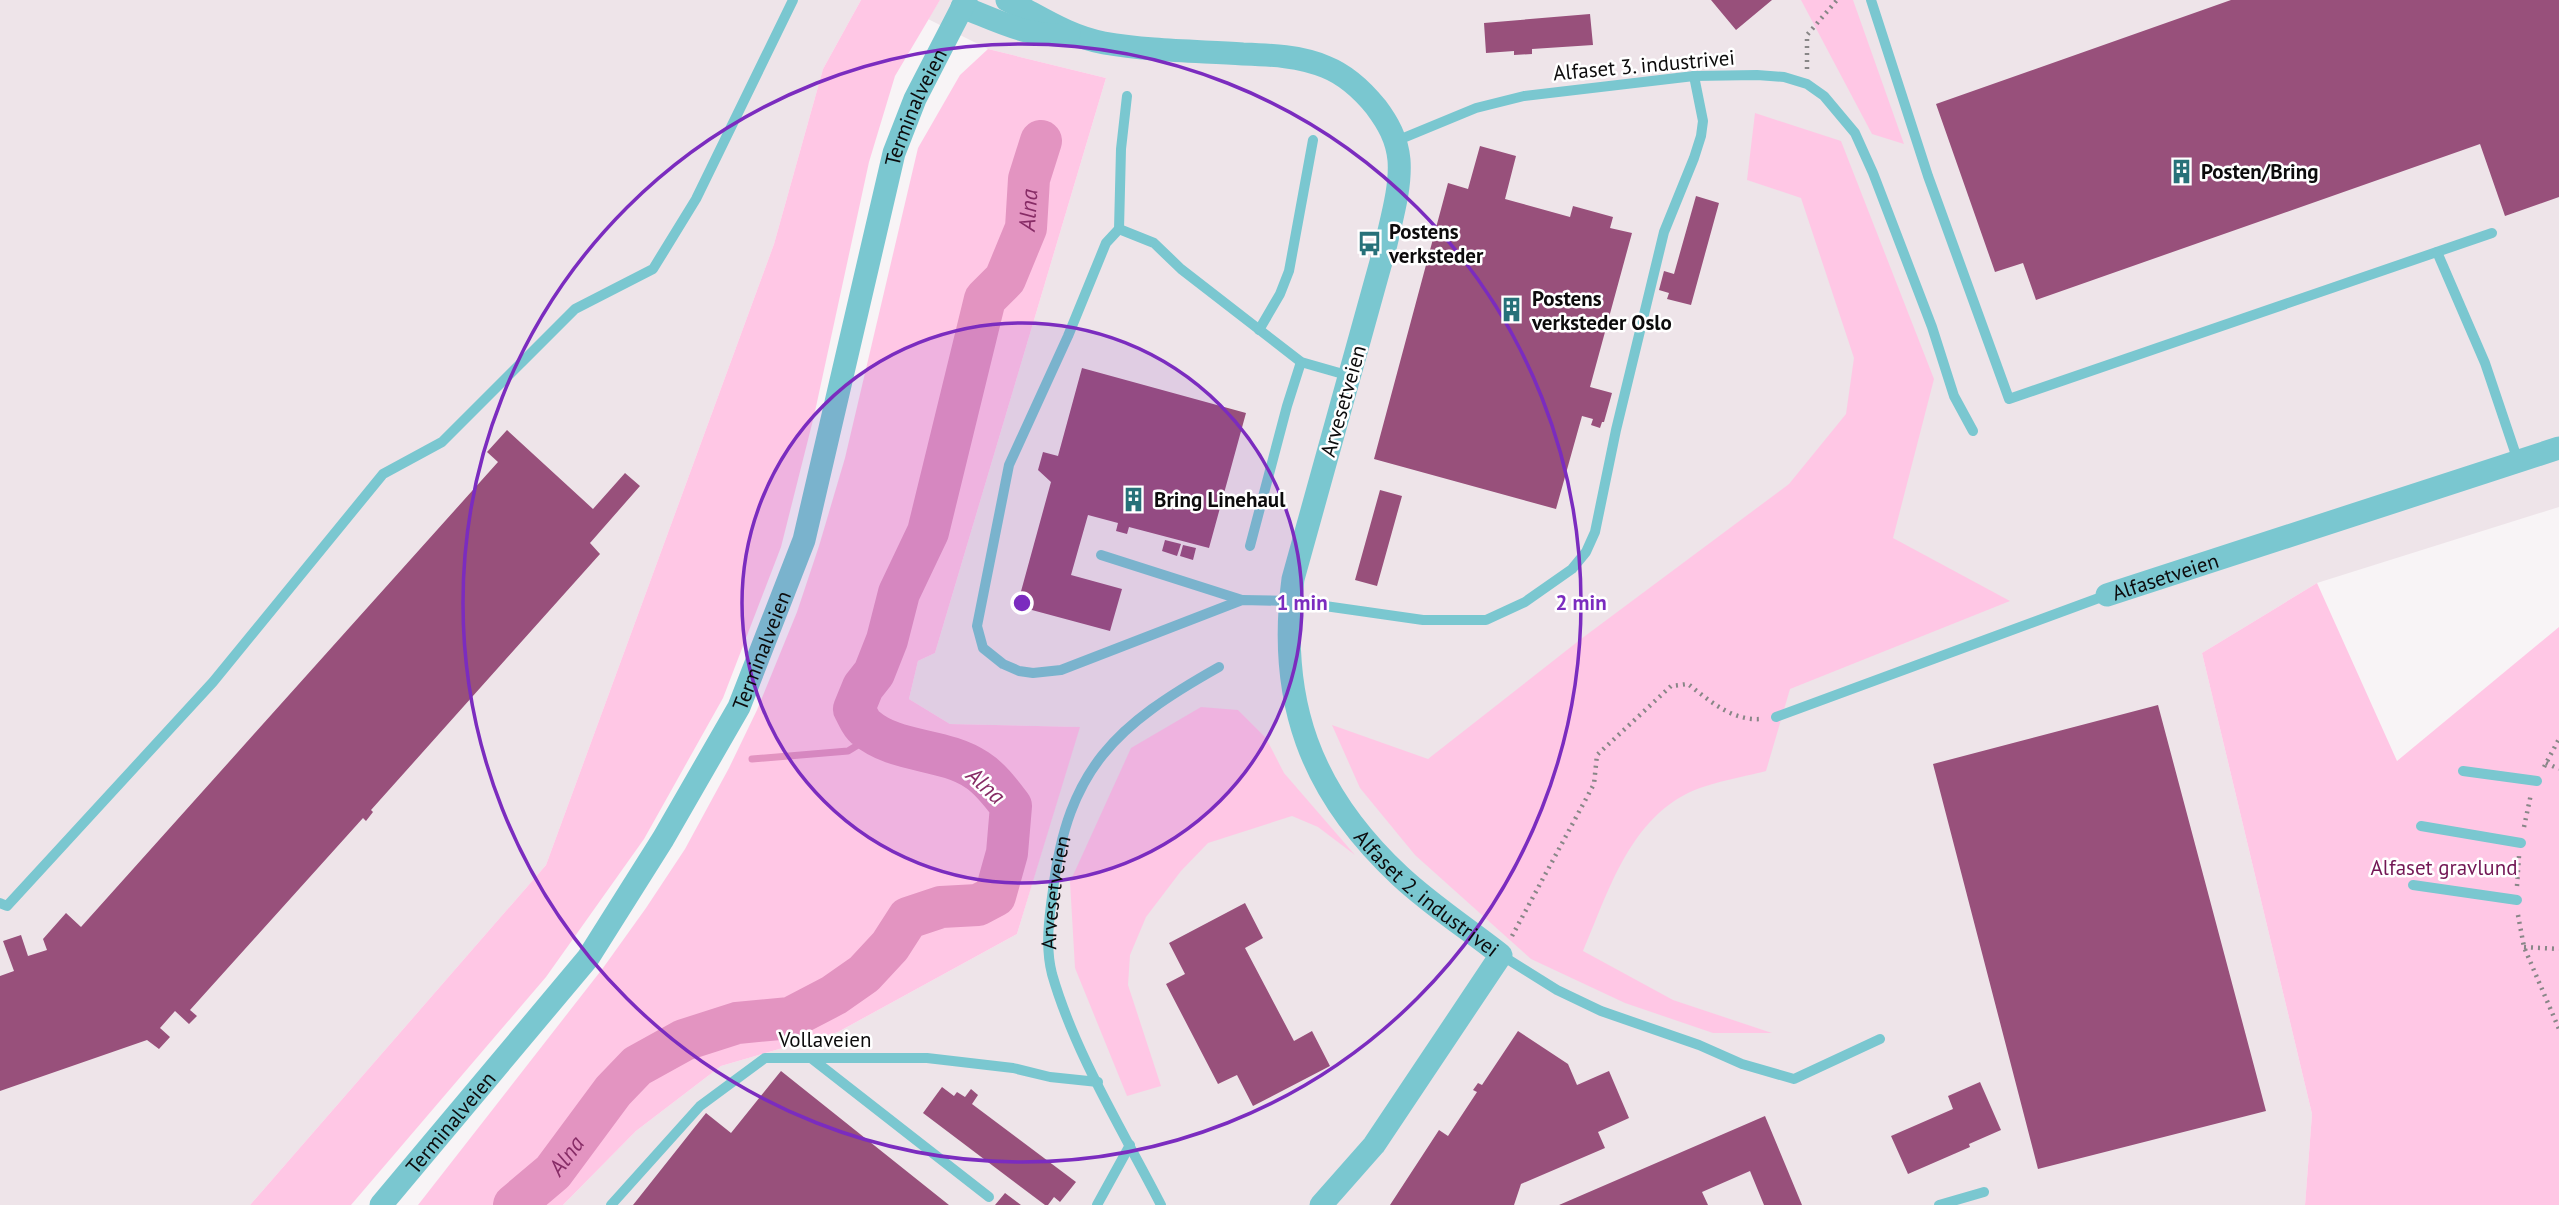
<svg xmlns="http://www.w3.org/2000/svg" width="2559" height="1205" font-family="'PT Sans',sans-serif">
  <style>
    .built { fill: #eee4e9 }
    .green { fill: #ffc7e5 }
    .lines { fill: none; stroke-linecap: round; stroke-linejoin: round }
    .stream { stroke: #e394c1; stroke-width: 7 }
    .river { stroke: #e394c1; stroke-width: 42 }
    .building { fill: #98507b }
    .path { stroke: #888687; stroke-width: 4.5; stroke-dasharray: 2 5; stroke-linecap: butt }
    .service { stroke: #7ac7d0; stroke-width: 10 }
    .minor { stroke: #7ac7d0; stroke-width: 23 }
    .ring { fill: none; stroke: #7b2cbf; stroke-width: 3.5 }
    .labels { text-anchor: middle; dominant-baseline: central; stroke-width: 5; stroke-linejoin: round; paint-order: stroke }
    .street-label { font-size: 21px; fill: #0c0b0c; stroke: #fff }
    .poi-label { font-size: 21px; font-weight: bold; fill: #0c0b0c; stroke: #fff; text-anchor: start }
    .park-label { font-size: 21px; fill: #731755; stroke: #fff }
    .water-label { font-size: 23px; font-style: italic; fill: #872c66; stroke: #fff }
    .centre { fill: #7b2cbf; stroke: #fff; stroke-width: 3.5 }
    .ring-label { font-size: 21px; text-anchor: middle; font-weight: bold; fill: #7b2cbf; stroke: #fff; stroke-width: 5; stroke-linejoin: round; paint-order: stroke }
  </style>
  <rect width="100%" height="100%" fill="#f8f4f6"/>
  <path class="built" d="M0,0H861L823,69L774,244L546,865L250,1205H0Z
    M940,0H2559V507L2317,583L2202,653L2312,1114L2305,1205H563L636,1131L721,1066L838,1032L1017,934L1079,727L950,724L909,699L918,661L935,653L1106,78L988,49L928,19Z"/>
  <path class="green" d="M861,0H940L895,76L869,162L814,416L781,547L723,698L644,839L546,977L351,1205H250L546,865L774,244L823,69Z
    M1801,0H1853L1904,144L1872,134Z
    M988,49L1106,78L935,653L918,661L909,699L950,724L1080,727L1017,934L838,1032L721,1066L636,1131L563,1205H418L603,968L646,908L685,849L729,768L757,710L797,612L819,546L845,458L918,148L960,75Z
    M1755,113L1841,141L1934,379L1893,538L2010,601L1790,689L1766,771C1743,777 1708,783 1688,793C1628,823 1608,893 1583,951L1673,1000L1772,1033H1713L1625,1003L1531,959L1415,855L1360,788L1332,725L1428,759L1581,639L1789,484L1846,414L1854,358L1801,198L1747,180Z
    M2317,583L2397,761L2559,627V1205H2305L2312,1114L2202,653Z
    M1201,707L1238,710L1266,738L1284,773L1355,855L1318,827L1292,816L1208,843L1181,871L1146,917L1130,955L1128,985L1161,1086L1127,1096L1075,968L1070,882L1131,748Z"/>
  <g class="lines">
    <path class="stream" d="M752,759L848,751L876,734"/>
    <path class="river" id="s1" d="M514,1205L553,1172L613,1091L637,1066L684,1040L737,1023L790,1018L834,995L864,974L890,946L908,918L941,907L978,905L995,896L1007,853L1011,806C1001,793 991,779 977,770C943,747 896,754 865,727C860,723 857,714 854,709L863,687L874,673L887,640L899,593L928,532L985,299L1005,279L1026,228L1029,179L1041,141"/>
  </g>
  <path class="building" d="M1711,0H1772L1736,30Z
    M2231,0H2559V197L2505,216L2480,144L2036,300L2023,263L1995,272L1936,104Z
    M1590,14L1593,45L1532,49V54L1514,55V51L1486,53L1484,23Z
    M1480,146L1516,156L1505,199L1570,217L1573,206L1613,217L1610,228L1632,233L1590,387L1612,393L1604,422H1602L1600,428L1591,425L1593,419L1582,416L1556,509L1374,459L1448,183L1468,189Z
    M1696,196L1719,203L1691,305L1667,299L1669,293L1659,290L1664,271L1674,274Z
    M1082,368L1246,413L1209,548L1129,527L1127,534L1116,531L1118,523L1088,515L1071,575L1122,589L1110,631L1017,606L1051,482L1038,470L1043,452L1058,456Z
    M507,430L593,509L625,473L640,486L590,543L600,554L371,810L373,812L366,821L363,818L190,1010L197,1016L189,1024L175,1011L160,1028L170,1037L159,1049L147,1040L0,1091V976L14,971L3,941L21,935L28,956L47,950L43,939L66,913L81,927L498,462L487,452Z
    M1380,490L1402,496L1377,586L1355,580Z
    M1165,540L1181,544L1177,556L1162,551Z
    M1183,545L1196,548L1193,560L1180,556Z
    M2158,705L2266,1111L2038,1169L1933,764Z
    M1245,903L1263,938L1245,948L1294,1041L1312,1031L1330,1066L1253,1106L1237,1075L1218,1084L1166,984L1185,974L1169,943Z
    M1518,1031L1568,1064L1577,1085L1609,1071L1629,1118L1598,1132L1605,1148L1521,1184L1514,1205H1390L1439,1130L1448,1136L1477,1092L1473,1090L1478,1083L1482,1085Z
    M781,1071L949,1205H633L706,1113L731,1133Z
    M1980,1082L2001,1130L1969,1144L1970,1147L1908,1174L1891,1136L1953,1109L1948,1096Z
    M942,1087L954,1096L957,1092L965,1097L971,1089L978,1095L972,1104L1076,1182L1060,1202L1054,1197L1048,1205H1045L923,1113Z
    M1765,1116L1802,1205H1764L1750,1171L1702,1192L1708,1205H1559Z
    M1005,1193L1021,1205H995Z"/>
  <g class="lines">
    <path class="path" d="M1807,69V35L1837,0
      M2546,763L2559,769
      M2544,767L2559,739
      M2524,827L2531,794
      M2517,886L2519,856
      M2518,915L2524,947L2559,1029
      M1512,936L1594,784L1597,755L1671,686L1688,684C1710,701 1732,721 1761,719
      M2524,947L2559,949"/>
    <g class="service">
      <path d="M1871,0L1928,176L2009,399L2492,233"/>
      <path d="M1127,96L1121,149L1119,229L1106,243L1068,336L1009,465L977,626L983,648L1003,664L1019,671L1033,673L1061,670L1242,600L1290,601L1423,620H1486L1525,602L1572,569L1586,552L1595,532L1616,430L1664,232L1694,158L1701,136L1703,121L1694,76"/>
      <path d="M1396,141L1476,108L1524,96L1694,76L1757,75L1784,77L1807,84L1824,96L1855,133L1873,173L1932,327L1954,396L1973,431"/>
      <path d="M1119,229L1154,243L1181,269L1301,362L1350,376"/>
      <path d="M2437,252L2485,363L2518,461"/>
      <path d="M1259,330L1280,294L1289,271L1313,140"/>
      <path d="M1250,546L1287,406L1301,362"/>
      <path d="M1101,555L1242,600"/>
      <path d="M1776,717L2107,595"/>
      <path d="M2463,771L2537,781"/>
      <path d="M2421,826L2521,843"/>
      <path d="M2413,885L2517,900"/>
      <path d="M0,903L7,906L213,682L383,474L442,442L575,309L653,269L696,199L793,0"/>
      <path d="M1501,955L1557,990L1601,1011L1699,1045L1742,1064L1794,1079L1880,1039"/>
      <path d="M811,1058L989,1197"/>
      <path d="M611,1205L700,1106L765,1058H927L1013,1068L1050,1077L1098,1082"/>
      <path d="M1097,1205L1130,1145"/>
      <path id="s2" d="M1161,1205C1123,1131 1075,1054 1052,974C1045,947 1049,918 1053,890C1068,768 1116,725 1219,667"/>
      <path d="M1939,1205L1984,1192"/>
    </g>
    <g class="minor">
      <path id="s3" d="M1007,0C1039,16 1069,37 1104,43C1149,51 1197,51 1243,54C1271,55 1300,56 1326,67C1346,75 1363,91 1376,107C1388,123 1397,139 1399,160C1401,187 1392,217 1386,244L1293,579C1277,700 1310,792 1400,876C1431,905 1468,929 1501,955L1374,1145L1321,1205"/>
      <path d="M962,7C998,21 1031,39 1069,34"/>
      <path id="s4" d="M2107,595L2559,448"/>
      <path id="s5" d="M381,1205L588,958L663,839L739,707L804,540L894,153L915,99L966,0"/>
    </g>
  </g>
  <circle cx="1022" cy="603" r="280" fill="#7b2cbf" fill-opacity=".12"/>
  <g class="ring">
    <circle cx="1022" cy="603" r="280"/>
    <circle cx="1022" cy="603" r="559"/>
  </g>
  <defs>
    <symbol id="building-bare" viewBox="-9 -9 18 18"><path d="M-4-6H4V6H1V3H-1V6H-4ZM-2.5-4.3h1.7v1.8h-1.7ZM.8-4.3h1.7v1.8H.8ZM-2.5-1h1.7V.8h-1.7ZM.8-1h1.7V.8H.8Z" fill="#277179" stroke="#fff" stroke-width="2.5" paint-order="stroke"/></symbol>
    <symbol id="bus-bare" viewBox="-9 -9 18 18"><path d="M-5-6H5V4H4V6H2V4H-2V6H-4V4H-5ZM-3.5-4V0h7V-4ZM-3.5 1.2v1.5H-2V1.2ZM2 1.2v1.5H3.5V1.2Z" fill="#277179" stroke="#fff" stroke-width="2.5" paint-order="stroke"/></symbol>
  </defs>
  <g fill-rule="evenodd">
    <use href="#building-bare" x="2164" y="154" width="35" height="35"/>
    <use href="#bus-bare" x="1352" y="226" width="35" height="35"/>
    <use href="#building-bare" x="1494" y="292" width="35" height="35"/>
    <use href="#building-bare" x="1116" y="482" width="35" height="35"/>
  </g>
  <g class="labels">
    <g class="street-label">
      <text transform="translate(1644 65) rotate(-5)">Alfaset 3. industrivei</text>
      <text stroke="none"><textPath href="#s5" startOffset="1242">Terminalveien</textPath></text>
      <text transform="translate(1343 401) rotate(-74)">Arvesetveien</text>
      <text stroke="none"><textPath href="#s4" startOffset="61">Alfasetveien</textPath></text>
      <text stroke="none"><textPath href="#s5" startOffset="676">Terminalveien</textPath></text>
      <text stroke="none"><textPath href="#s3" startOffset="1248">Alfaset 2. industrivei</textPath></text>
      <text stroke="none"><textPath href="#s2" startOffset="338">Arvesetveien</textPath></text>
      <text x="825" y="1039">Vollaveien</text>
      <text stroke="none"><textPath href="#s5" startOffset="108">Terminalveien</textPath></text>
    </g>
    <g class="poi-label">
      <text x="2201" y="171">Posten/Bring</text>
      <text x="1389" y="231">Postens<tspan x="1389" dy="24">verksteder</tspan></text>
      <text x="1532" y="298">Postens<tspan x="1532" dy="24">verksteder Oslo</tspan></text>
      <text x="1154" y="499">Bring Linehaul</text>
    </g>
    <g class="park-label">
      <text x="2444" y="867">Alfaset gravlund</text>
    </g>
    <g class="water-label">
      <text stroke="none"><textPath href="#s1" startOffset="1416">Alna</textPath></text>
      <text transform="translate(986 785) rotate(42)">Alna</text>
      <text stroke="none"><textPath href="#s1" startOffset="72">Alna</textPath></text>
    </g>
  </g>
  <circle cx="1022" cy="603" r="10" class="centre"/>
  <g class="ring-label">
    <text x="1302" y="610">1 min</text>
    <text x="1581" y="610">2 min</text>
  </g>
</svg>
